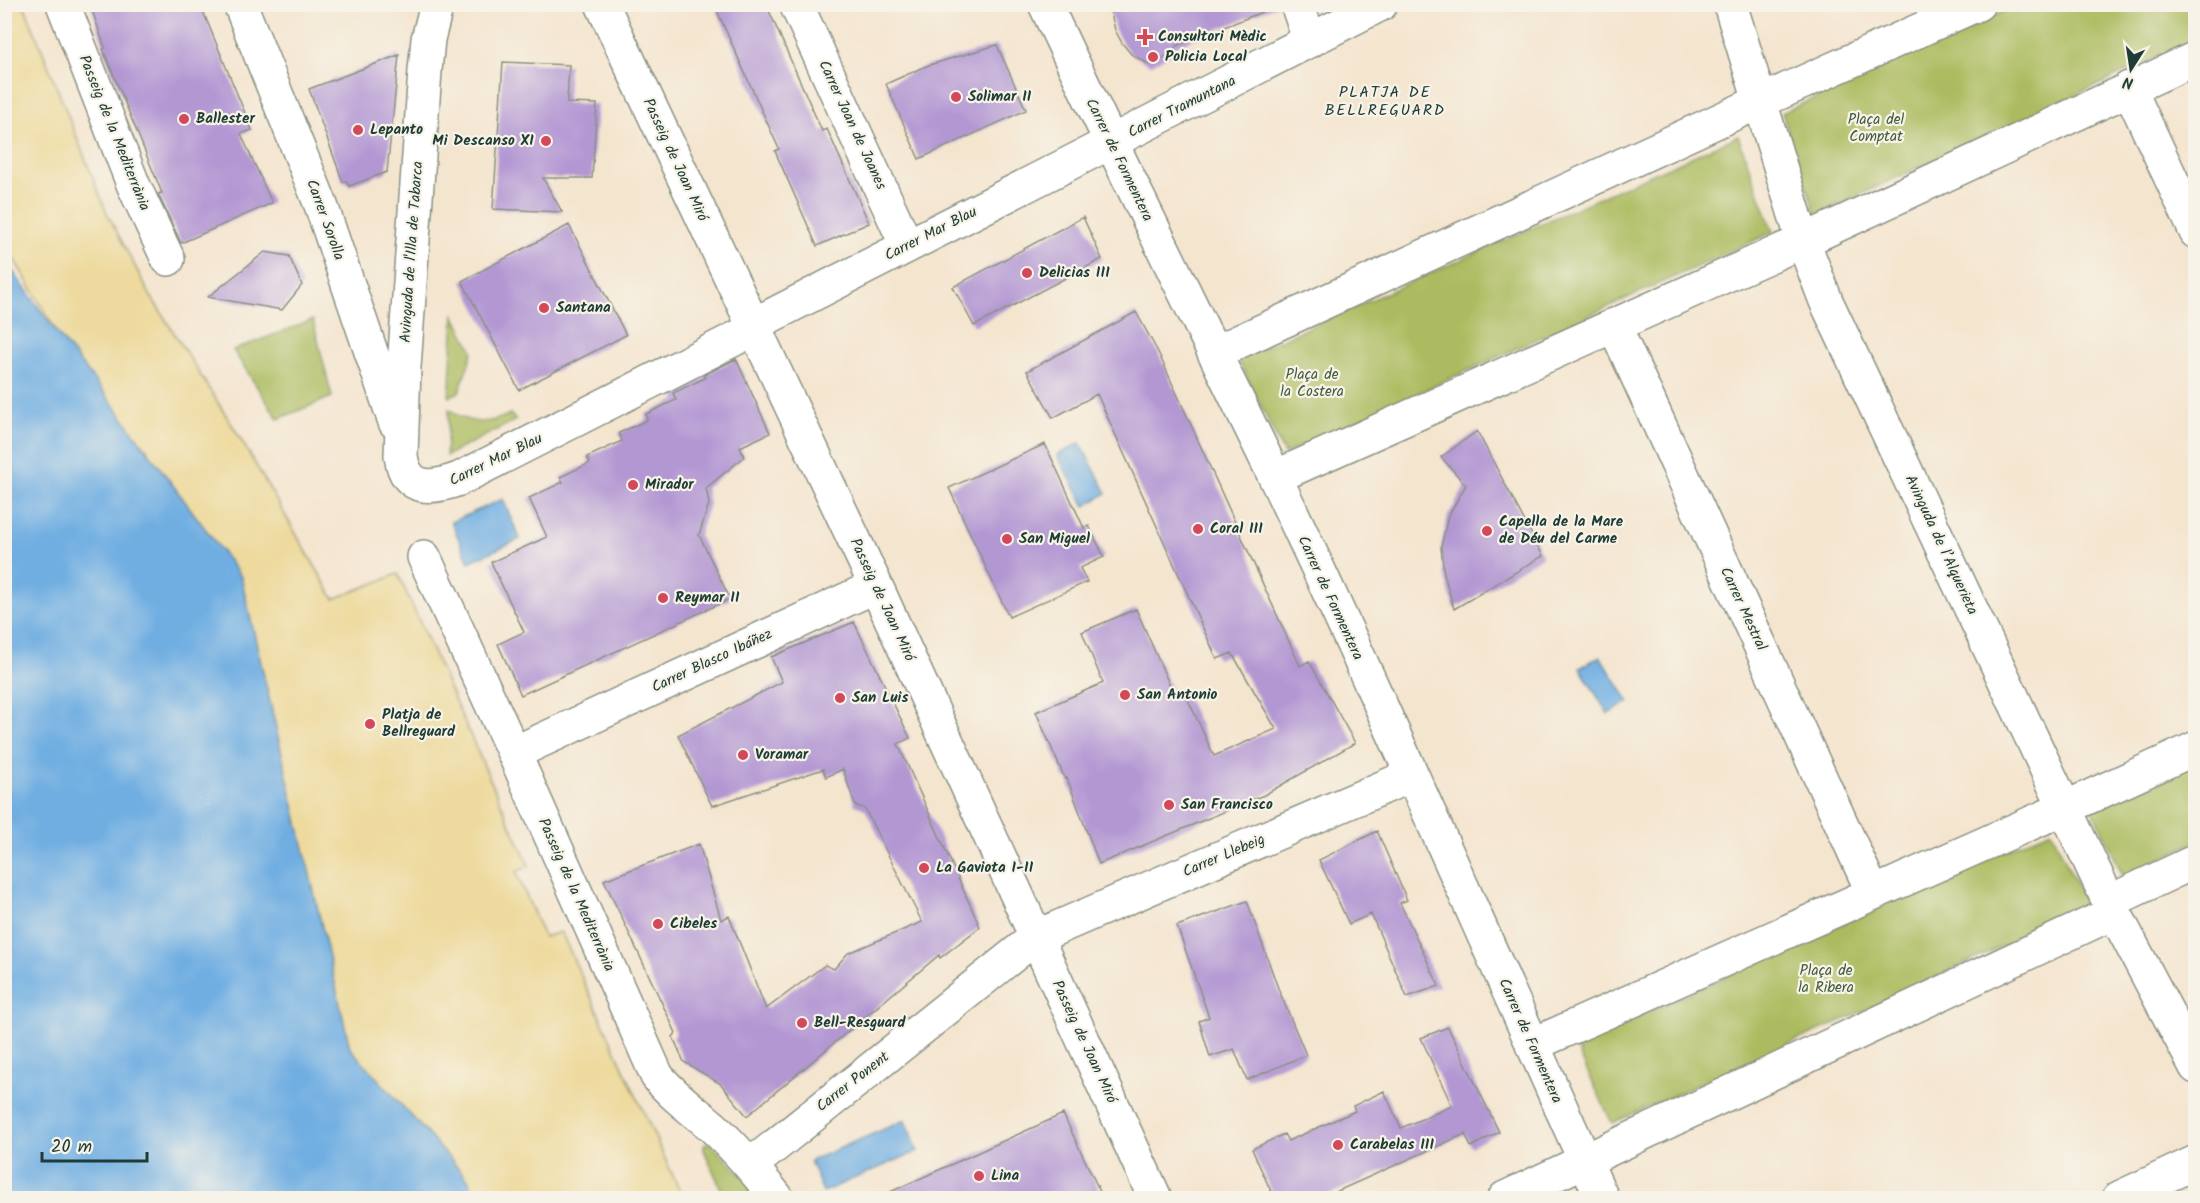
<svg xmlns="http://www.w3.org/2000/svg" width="2200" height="1203" font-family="Kalam,sans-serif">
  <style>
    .green { fill: #acbb5e; stroke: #667c49; stroke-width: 1.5 }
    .sand { fill: #eeda9e; stroke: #868c69; stroke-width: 1.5 }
    .water { fill: #6faee2; stroke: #47768b; stroke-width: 1.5 }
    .building { fill: #b297d3 }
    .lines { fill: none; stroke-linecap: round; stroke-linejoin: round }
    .street-casing { stroke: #8a9182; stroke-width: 36 }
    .street { stroke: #fff; stroke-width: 33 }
    .poi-dot { fill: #d1495b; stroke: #f7f3e8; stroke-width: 2 }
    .labels { text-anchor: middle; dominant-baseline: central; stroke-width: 4.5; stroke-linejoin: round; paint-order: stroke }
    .poi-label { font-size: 15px; font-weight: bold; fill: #1f3d34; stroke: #f7f3e8; text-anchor: start }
    .street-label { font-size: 15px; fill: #1f3d34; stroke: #f7f3e8 }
    .park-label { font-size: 15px; fill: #425c3e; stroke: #f7f3e8 }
    .neighbourhood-label { font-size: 16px; letter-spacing: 1.5px; fill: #1f3d34; stroke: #f7f3e8 }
  </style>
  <rect width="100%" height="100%" fill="#f7f3e8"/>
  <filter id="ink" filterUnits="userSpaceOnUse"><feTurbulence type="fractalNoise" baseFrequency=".0167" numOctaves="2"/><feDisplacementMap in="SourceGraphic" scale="12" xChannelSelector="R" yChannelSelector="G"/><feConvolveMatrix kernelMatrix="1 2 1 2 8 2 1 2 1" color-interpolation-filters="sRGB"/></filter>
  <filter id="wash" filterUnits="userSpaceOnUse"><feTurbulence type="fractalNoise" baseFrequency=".008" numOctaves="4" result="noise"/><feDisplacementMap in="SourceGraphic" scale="24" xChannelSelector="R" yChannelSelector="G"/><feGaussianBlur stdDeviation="1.35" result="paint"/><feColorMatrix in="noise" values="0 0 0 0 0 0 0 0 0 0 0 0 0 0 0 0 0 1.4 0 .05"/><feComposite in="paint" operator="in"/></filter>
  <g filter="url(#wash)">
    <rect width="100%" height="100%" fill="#f4e5cf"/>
    <path class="green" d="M2018,5H2195V40L1816,215L1782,113Z
      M1738,136L1773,232L1284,454L1238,359Z
      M454,315L473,351L459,392L449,397Z
      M313,320L332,397L278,419L233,350Z
      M449,409C469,425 488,425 510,414L516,420L446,456Z
      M2195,759V842L2123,876L2092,807Z
      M2051,830L2087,907L1854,1015L1612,1123L1575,1045Z
      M709,1142L764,1198H725L704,1150V1145Z"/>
    <path class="sand" d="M5,5H24L106,211L150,295L237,433L334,599L398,574L529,866L516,872L544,937L561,932L683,1198H476L468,1179L350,1048L241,577L109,399L60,337L5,244Z"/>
    <path class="water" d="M4,259L60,337L109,399L241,577L350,1048L468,1179L476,1198H5Z
      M1080,443L1107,493L1085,506L1057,455Z
      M503,499L520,539L469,562L451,522Z
      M1600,656L1629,702L1608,714L1580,668Z
      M905,1120L918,1151L823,1192L810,1161Z"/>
    <g id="blocks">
      <path class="building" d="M90,4H200L252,130L241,134L272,203L181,243L158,194L162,193L103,49L105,48Z
        M714,4H766L822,131L827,129L869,223L817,246L775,151L779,149Z
        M1109,4H1276L1277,6L1176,46L1173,53L1150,65L1131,54L1122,43L1115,30Z
        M997,45L1026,110L919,159L886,84L926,66Z
        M399,55L387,172L349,186L346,181L343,182L309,89Z
        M503,62L569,65L567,103L597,104L592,178H543L562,212L493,209Z
        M1083,217L1102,259L974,326L953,287Z
        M569,225L626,335L519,390L462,281Z
        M265,252L289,256L302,285L282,310L208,297Z
        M1136,312L1158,352L1300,666L1309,661L1355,743L1264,795L1099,864L1067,778L1065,779L1036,712L1103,683L1082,632L1136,609L1175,697L1185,693L1214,756L1276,729L1232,653L1217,659L1097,394L1053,418L1027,371Z
        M736,359L770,433L740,447L744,457L706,488L709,504L699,535L730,599L521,695L498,644L524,632L491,562L547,537L529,498L563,482L560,477L590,463L587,457L622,441L619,433L647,420L646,414L676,400L673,393L705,378L704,375Z
        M1477,431L1543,556L1454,609L1444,574L1441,547L1448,516L1466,485L1441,457Z
        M1045,444L1084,528L1089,526L1104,557L1080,568L1087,582L1009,617L949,488Z
        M854,622L910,738L898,744L980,927L940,958L939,955L747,1116L721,1084L684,1062L673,1037L676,1033L604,880L699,844L721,920L729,916L766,1009L825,965L834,969L848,953L922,922L865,809L855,805L843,769L826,777L823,769L712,806L678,735L782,682L771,657Z
        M1377,831L1407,900L1400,903L1439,986L1407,997L1371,914L1349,924L1319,860Z
        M1247,901L1278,988L1306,1055L1247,1080L1234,1049L1210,1057L1199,1021L1209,1017L1177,926Z
        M1448,1027L1499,1132L1471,1147L1465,1134L1322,1198H1274L1252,1149L1284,1134L1288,1141L1355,1111L1353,1106L1384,1091L1401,1128L1452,1106L1421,1038Z
        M1063,1114L1103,1198H877Z"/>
    </g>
  </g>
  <g filter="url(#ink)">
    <use href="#blocks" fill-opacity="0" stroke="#8a9182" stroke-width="1.5"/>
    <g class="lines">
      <defs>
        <path id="street" d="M63,4L133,184L168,259
          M240,4L321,205L395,422
          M437,4L428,39L425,71L404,367L401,456C406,492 432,489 459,479L754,329
          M602,4L876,586L1155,1198
          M796,4L907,246
          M1045,4C1119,162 1198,318 1274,475C1388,714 1492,958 1602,1198
          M1297,4L1310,41
          M1730,4L1803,241L1826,301L2109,902L2196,1067
          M2129,88L2196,232
          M753,325L1381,4
          M1614,325L1873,893
          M1214,353L1759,102L1978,4
          M1275,477L1803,241L2196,58
          M424,557L514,753L657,1076C672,1095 693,1110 712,1126C736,1148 757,1173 777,1198
          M514,753L876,586
          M2109,902L2196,861
          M1532,1045L2065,808L2196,748
          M751,1165L1036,937L1412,775
          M1505,1198L2115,912
          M2119,1198L2196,1162"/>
      </defs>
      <use href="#street" class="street-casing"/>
      <use href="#street" class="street"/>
    </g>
  </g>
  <g class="poi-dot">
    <path d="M1142 28h6v6h6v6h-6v6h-6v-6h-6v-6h6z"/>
    <circle cx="1153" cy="57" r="6"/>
    <circle cx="956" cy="97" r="6"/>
    <circle cx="184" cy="119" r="6"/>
    <circle cx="358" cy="130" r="6"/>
    <circle cx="546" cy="141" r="6"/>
    <circle cx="1027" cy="273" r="6"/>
    <circle cx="544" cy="308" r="6"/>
    <circle cx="633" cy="485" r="6"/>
    <circle cx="1198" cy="529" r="6"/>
    <circle cx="1487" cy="531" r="6"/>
    <circle cx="1007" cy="539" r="6"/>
    <circle cx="663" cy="598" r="6"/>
    <circle cx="1125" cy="695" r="6"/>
    <circle cx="840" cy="698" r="6"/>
    <circle cx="370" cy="724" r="6"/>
    <circle cx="743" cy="755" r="6"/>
    <circle cx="1169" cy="805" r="6"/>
    <circle cx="924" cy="868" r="6"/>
    <circle cx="658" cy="924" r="6"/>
    <circle cx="802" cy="1023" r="6"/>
    <circle cx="1338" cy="1145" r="6"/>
    <circle cx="979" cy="1176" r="6"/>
  </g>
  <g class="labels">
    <g class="poi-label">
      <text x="1158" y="37">Consultori Mèdic</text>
      <text x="1165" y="57">Policia Local</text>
      <text x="968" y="97">Solimar II</text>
      <text x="196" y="119">Ballester</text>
      <text x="370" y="130">Lepanto</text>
      <text x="534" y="141" text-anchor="end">Mi Descanso XI</text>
      <text x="1039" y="273">Delicias III</text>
      <text x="556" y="308">Santana</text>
      <text x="645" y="485">Mirador</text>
      <text x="1499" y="522">Capella de la Mare<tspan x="1499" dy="17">de Déu del Carme</tspan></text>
      <text x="1210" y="529">Coral III</text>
      <text x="1019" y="539">San Miguel</text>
      <text x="675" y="598">Reymar II</text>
      <text x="1137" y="695">San Antonio</text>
      <text x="852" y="698">San Luis</text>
      <text x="382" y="715">Platja de<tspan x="382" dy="17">Bellreguard</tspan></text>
      <text x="755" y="755">Voramar</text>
      <text x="1181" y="805">San Francisco</text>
      <text x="936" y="868">La Gaviota I-II</text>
      <text x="670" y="924">Cibeles</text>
      <text x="814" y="1023">Bell-Resguard</text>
      <text x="1350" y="1145">Carabelas III</text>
      <text x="991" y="1176">Lina</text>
    </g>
    <g class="street-label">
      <text transform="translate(1182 107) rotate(-27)">Carrer Tramuntana</text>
      <text transform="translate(852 125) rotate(65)">Carrer Joan de Joanes</text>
      <text transform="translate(114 133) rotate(68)">Passeig de la Mediterrània</text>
      <text transform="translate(675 160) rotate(65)">Passeig de Joan Miró</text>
      <text transform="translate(1119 160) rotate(64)">Carrer de Formentera</text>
      <text transform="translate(325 220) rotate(70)">Carrer Sorolla</text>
      <text transform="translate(931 234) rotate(-27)">Carrer Mar Blau</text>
      <text transform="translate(412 252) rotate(-86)">Avinguda de l'Illa de Tabarca</text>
      <text transform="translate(496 460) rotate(-26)">Carrer Mar Blau</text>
      <text transform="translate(1941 545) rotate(65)">Avinguda de l’Alquerieta</text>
      <text transform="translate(1330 598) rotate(65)">Carrer de Formentera</text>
      <text transform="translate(882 600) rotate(65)">Passeig de Joan Miró</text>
      <text transform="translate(1743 609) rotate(65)">Carrer Mestral</text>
      <text transform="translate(712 661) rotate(-25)">Carrer Blasco Ibáñez</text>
      <text transform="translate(1224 856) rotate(-23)">Carrer Llebeig</text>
      <text transform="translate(576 895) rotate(66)">Passeig de la Mediterrània</text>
      <text transform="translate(1530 1041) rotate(66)">Carrer de Formentera</text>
      <text transform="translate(1084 1042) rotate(65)">Passeig de Joan Miró</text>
      <text transform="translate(853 1082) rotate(-38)">Carrer Ponent</text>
    </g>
    <g class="park-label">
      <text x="1876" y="120">Plaça del<tspan x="1876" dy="17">Comptat</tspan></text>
      <text x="1312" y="375">Plaça de<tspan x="1312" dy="17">la Costera</tspan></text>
      <text x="1826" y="971">Plaça de<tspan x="1826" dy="17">la Ribera</tspan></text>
    </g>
    <g class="neighbourhood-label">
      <text x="1385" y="92">PLATJA DE<tspan x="1385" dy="18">BELLREGUARD</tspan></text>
    </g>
  </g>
  <rect width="2200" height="1203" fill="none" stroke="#f7f3e8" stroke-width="24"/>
  <g transform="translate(2131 69) rotate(192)" stroke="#f7f3e8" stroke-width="4.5" paint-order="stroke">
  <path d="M0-4.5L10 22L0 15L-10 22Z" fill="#1f3d34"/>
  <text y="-9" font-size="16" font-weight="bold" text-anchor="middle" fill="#1f3d34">N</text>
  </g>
  <path d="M42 1152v9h105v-9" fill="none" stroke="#1f3d34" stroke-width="3"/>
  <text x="51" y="1152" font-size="18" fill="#1f3d34" stroke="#f7f3e8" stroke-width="4.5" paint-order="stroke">20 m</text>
</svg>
